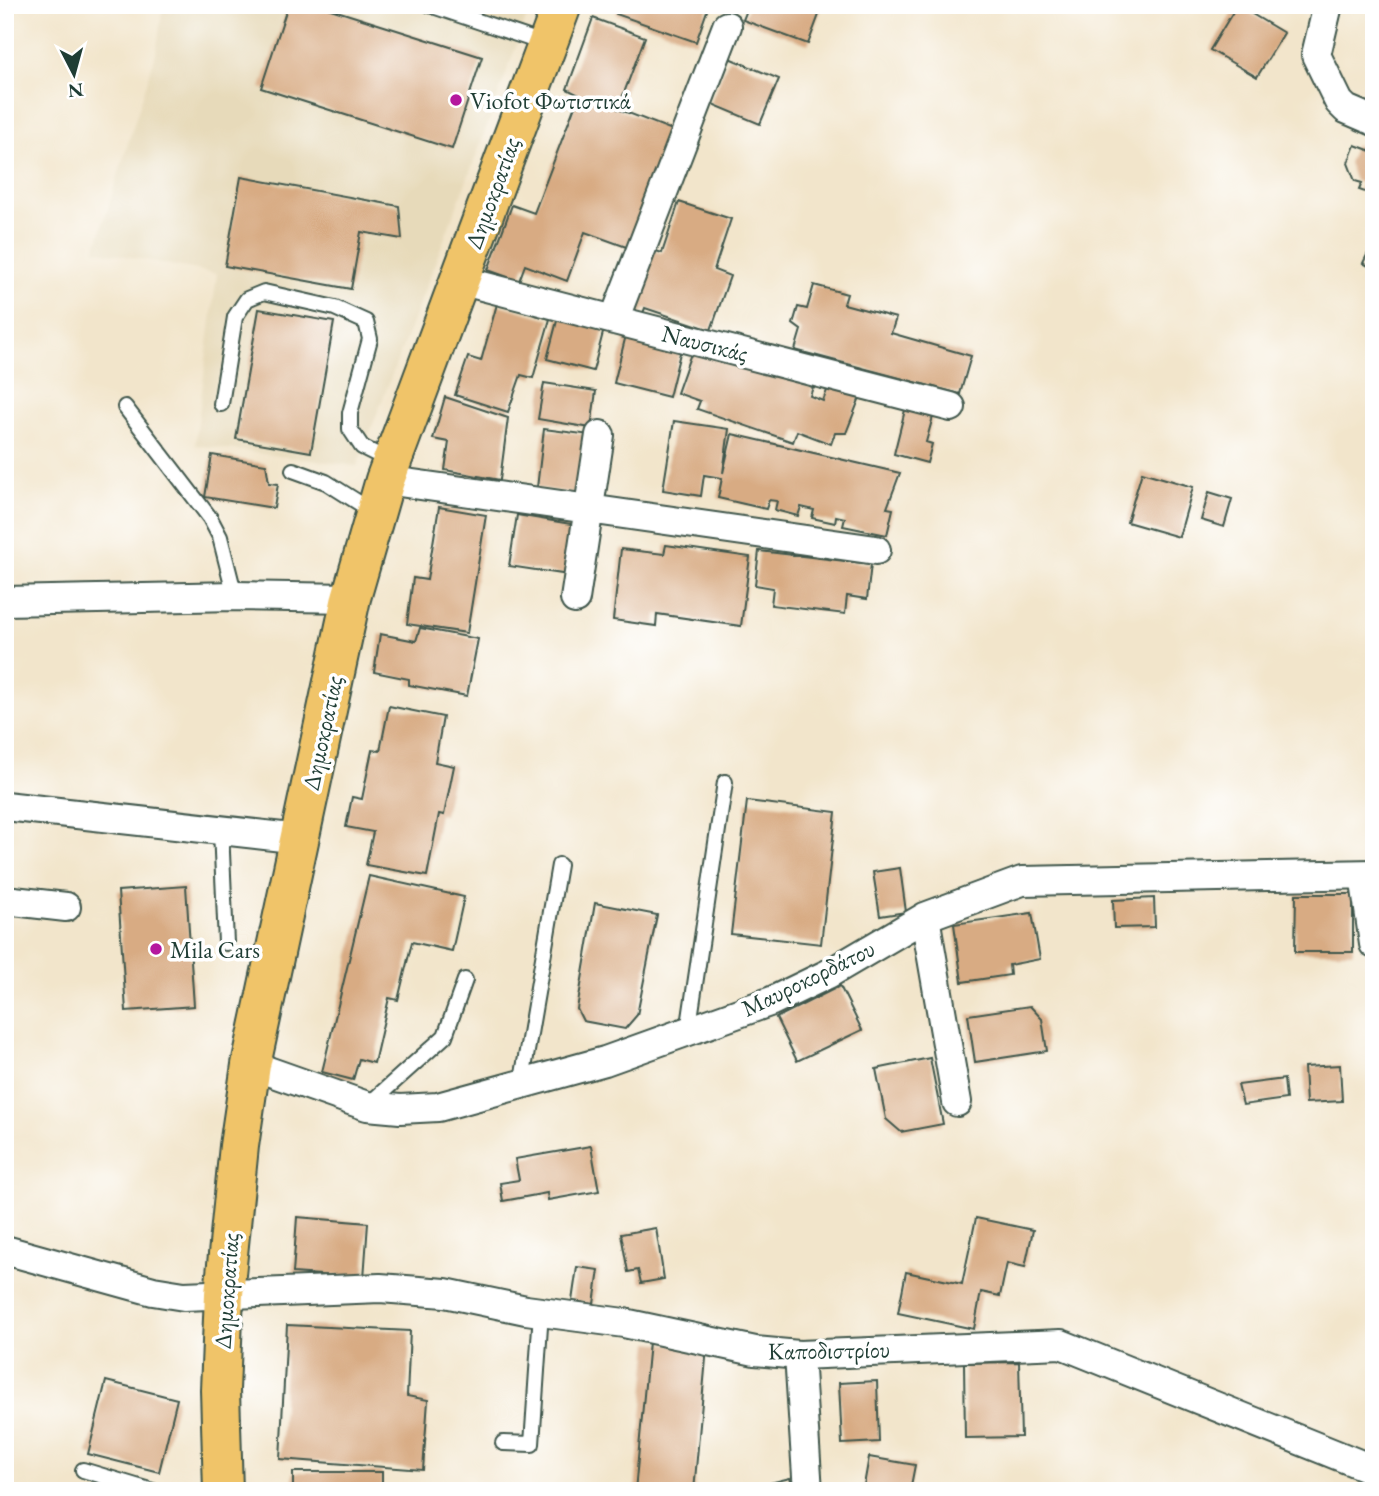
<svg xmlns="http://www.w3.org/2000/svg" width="1379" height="1496" font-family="'EB Garamond',serif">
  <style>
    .built { fill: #e7daba }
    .building { fill: #d8ab83 }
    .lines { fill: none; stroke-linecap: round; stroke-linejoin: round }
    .lane-casing { stroke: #3f564b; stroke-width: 18 }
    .street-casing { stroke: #3f564b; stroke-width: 32 }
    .primary-casing { stroke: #3f564b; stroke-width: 42 }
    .lane { stroke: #fff; stroke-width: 14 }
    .street { stroke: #fff; stroke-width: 28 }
    .primary { stroke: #f0c469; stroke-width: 38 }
    .poi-dot { fill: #b5179e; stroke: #fff; stroke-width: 2.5 }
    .labels { text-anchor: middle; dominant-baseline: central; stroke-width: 7; stroke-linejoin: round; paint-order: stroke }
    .poi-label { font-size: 24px; fill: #1f3d34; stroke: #fff; text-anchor: start }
    .street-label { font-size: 24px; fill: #1f3d34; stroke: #fff }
  </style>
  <rect width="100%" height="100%" fill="#fff"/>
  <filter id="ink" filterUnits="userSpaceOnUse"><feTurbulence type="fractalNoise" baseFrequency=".0143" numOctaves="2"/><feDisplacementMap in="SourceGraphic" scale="14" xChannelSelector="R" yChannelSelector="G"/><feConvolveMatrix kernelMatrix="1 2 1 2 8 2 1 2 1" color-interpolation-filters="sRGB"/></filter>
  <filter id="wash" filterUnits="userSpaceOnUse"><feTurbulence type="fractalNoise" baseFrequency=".00686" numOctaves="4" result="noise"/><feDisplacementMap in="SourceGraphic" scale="28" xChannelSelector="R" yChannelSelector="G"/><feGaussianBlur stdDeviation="1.57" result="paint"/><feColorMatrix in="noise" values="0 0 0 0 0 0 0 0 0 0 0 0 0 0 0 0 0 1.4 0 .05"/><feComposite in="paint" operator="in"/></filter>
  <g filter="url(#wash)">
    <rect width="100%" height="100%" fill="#f2e5cb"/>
    <path class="built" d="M163,5H531L475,159L357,466L195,445L217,274L95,250L156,53Z"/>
    <g id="blocks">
      <path class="building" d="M288,5H318L482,57L452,149L261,88Z
        M619,5H709L696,42L616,14Z
        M749,5H803L820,12L808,44L743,20Z
        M1237,5L1284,33L1257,77L1210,50Z
        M593,18L645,37L618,109L675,131L629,248L585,232L567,281L525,265L519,281L488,270L512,205L534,213L579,95L567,89Z
        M729,58L779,79L760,124L710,103Z
        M1355,145L1374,152V195L1359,190L1362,183L1355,181L1348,163Z
        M241,177L399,206L402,239L361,232L351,289L225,266Z
        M679,202L731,219L714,270L730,276L711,330L645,308L643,313L627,308L647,248L662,253Z
        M1371,247L1374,248V269L1363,263Z
        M814,285L847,294L844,304L896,318L891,333L971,356L960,394L795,350L801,330L793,324L798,307L807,309Z
        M497,304L550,319L533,378L521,375L508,412L455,395L468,357L481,361Z
        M259,309L334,322L311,452L236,439Z
        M558,317L604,329L593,371L547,359Z
        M627,331L682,345L669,397L614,383Z
        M694,345L813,387L810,396L823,401L831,380L862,392L846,433H835L831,444L797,431L793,442L697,409L700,401L677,393Z
        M544,383L596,391L591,428L538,419Z
        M445,397L508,418L500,480L445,470L449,442L433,439Z
        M906,406L934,413L926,442L932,444L927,463L894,454Z
        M674,421L729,429L723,473L732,434L900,473L887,508L893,509L887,535L843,526L845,518L836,516L835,523L812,518L814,510L801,507L798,516L775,510L777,501L769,500L766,509L718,498L722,478L704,475L701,496L663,490Z
        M544,429L591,435L583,494L537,488Z
        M212,455L266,464L269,483L278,484L274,508L205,497Z
        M1142,472L1193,487L1179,537L1127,522Z
        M1209,492L1232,499L1224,527L1201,520Z
        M439,507L486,515L467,633L407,624L413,578L427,580Z
        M517,515L577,525L569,575L509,566Z
        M666,545L750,557L741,626L657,614L656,626L613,620L621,549L664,554Z
        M759,551L871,564L867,599L847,596L845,614L771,605L773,588L755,585Z
        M420,628L478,639L467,696L409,685V679L374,672L380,634L416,641Z
        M389,706L443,717L435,762L454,766L444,815L439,814L427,876L366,865L373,832L346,827L352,797L362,799L372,750L380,751Z
        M747,801L836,812L821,944L731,934Z
        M900,868L906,912L880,916L873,872Z
        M369,876L464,897L452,951L412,942L398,1000L389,998L374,1063L359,1059L353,1080L322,1072Z
        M186,886L194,1006L126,1011L118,891Z
        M1296,894H1353V952H1295Z
        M1154,898L1155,927L1114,928L1113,900Z
        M595,903L657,915L637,1015L625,1029L583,1021L577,1009Z
        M1032,913L1040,959L1009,965L1010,975L962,982L954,924Z
        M840,986L862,1030L797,1061L776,1018Z
        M1030,1006L1042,1019L1047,1051L975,1062L968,1015Z
        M930,1058L943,1124L901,1132L886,1119L876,1069Z
        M1340,1065L1342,1101L1306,1103L1304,1067Z
        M1284,1079L1286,1099L1243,1105L1238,1085Z
        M591,1146L599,1191L548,1200L547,1193L503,1201L500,1183L519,1180L515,1159Z
        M297,1217L368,1223L364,1278L293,1273Z
        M976,1218L1033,1230L1025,1267L1007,1263L1000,1296L981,1292L974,1329L898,1313L906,1272L962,1284Z
        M656,1228L664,1279L641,1283L638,1270L628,1272L621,1234Z
        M577,1267L599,1270L594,1304L572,1301Z
        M287,1325L410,1331L407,1396L428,1400L423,1470L280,1459Z
        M649,1342L707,1347L694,1491H635Z
        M1019,1362L1021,1437L965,1438L964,1363Z
        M106,1381L177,1399L159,1472L88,1454Z
        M877,1381L879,1442L842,1444L839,1383Z
        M869,1457L915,1465L910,1491H863Z
        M293,1472H382V1491H293Z
        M790,1478L794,1491H742V1490Z"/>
    </g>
  </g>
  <g filter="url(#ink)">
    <use href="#blocks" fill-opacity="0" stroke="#3f564b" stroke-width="2"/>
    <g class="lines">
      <defs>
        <path id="lane" d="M430,5L546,44
          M221,404L235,317L247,299L264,292L335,308L366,322L370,339L350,413V429L362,447L390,461
          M125,407L210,518L220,537L235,596
          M293,470L326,482L375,513
          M221,830L226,943
          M688,1032L725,782
          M521,1086L559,865
          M368,1105L445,1036L465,980
          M503,1443L532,1444L541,1312
          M83,1470L153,1491"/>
        <path id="street" d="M1328,5L1316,55L1339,102L1346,109L1374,121
          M459,280L951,407
          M614,320L727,26
          M385,480L876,550
          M575,599L600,435
          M5,601L235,596L351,598
          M5,806L300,839
          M1364,875L1374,944
          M5,900L66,907
          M925,917L957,1102
          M251,1065L367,1106L400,1109L438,1107L605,1061L772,1001L828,974L925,917L1022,881L1374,874
          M5,1250L153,1291L184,1296L380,1288L445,1293L526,1310L624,1323L755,1351L799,1355L1061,1344L1374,1470
          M799,1355L808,1491"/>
        <path id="primary" d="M223,1491L220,1390L224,1294L239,1146L251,1065L351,598L385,480L562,5"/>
      </defs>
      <use href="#lane" class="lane-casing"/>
      <use href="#street" class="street-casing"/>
      <use href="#primary" class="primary-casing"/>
      <use href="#lane" class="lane"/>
      <use href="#street" class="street"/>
      <use href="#primary" class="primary"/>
    </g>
  </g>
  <g class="poi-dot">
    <circle cx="456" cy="100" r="7"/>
    <circle cx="156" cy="949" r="7"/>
  </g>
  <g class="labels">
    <g class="poi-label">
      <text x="470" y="100">Viofot Φωτιστικά</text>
      <text x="170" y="949">Mila Cars</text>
    </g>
    <g class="street-label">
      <text transform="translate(492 193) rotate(-70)">Δημοκρατίας</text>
      <text transform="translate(705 343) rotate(14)">Ναυσικάς</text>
      <text transform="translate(322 733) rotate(-78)">Δημοκρατίας</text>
      <text transform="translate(808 978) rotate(-26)">Μαυροκορδάτου</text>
      <text transform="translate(226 1291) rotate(-86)">Δημοκρατίας</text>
      <text transform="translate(829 1350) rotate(-1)">Καποδιστρίου</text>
    </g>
  </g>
  <rect width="1379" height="1496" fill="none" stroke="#fff" stroke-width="28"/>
  <g transform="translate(74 74) rotate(174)" stroke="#ffffff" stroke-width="5" paint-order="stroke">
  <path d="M0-5L12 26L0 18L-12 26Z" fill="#1f3d34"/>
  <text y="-10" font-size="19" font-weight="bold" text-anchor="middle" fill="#1f3d34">N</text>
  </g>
</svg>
